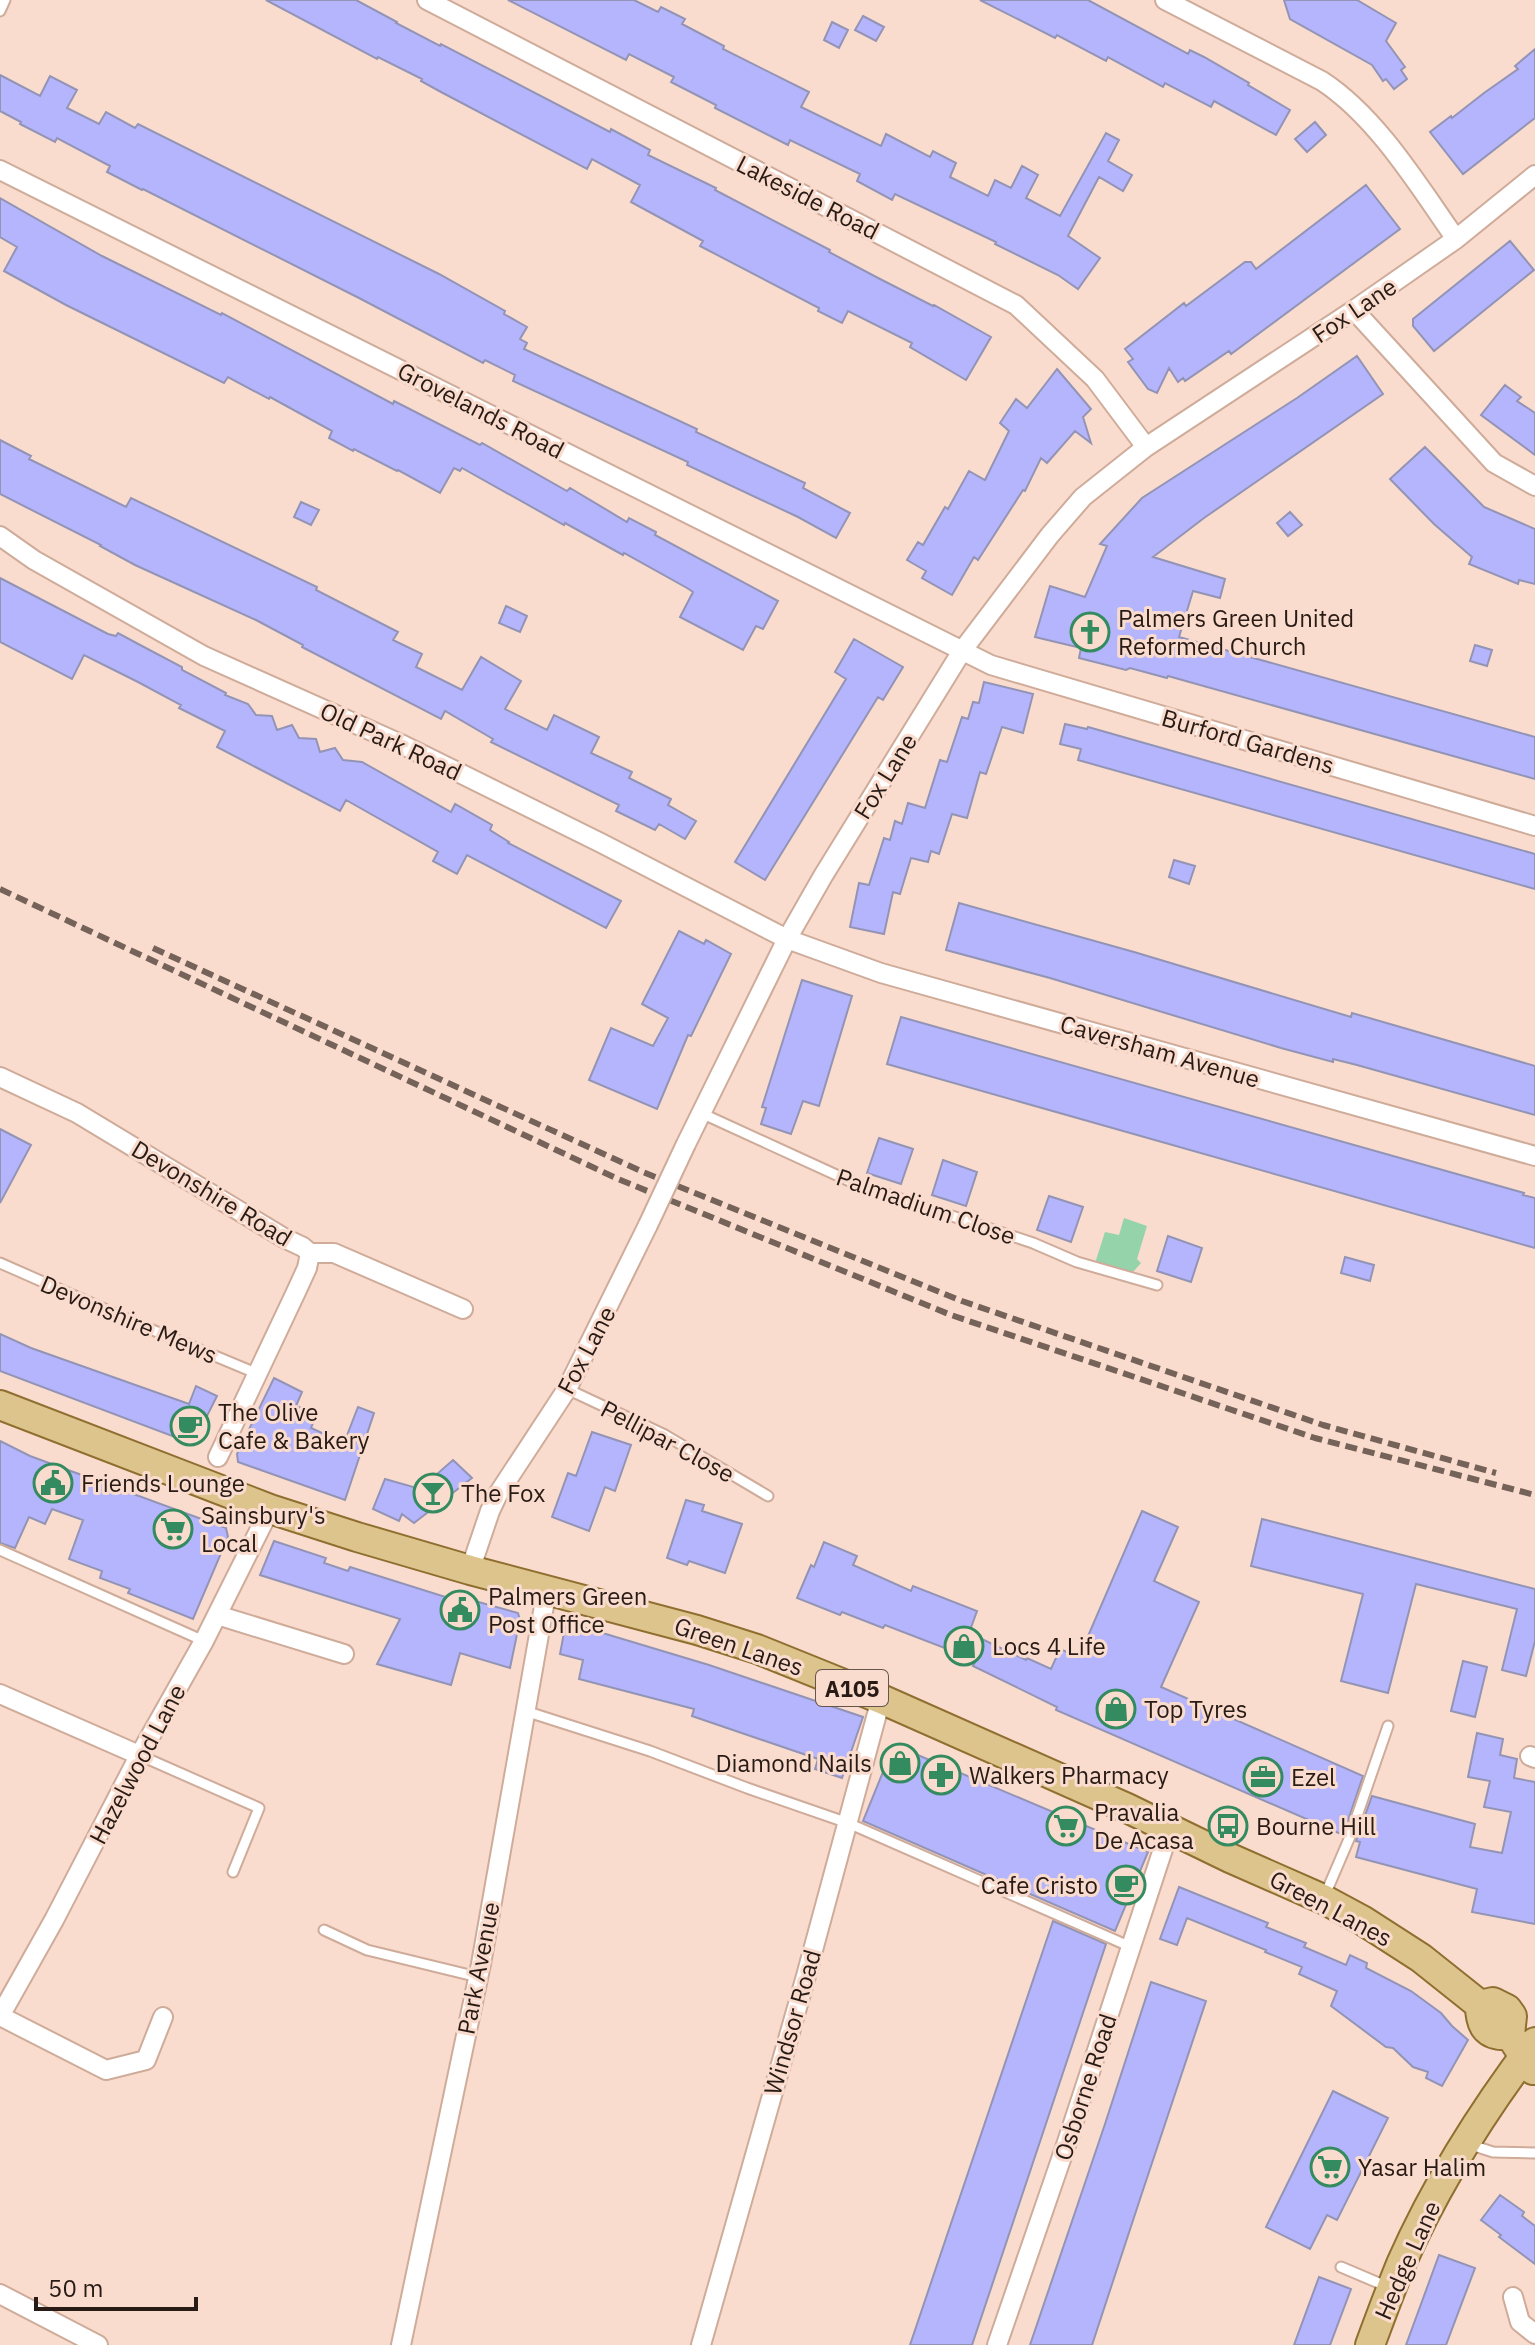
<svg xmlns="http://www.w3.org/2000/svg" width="1535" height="2345" font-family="'IBM Plex Sans',sans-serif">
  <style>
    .green { fill: #95d3ab }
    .building { fill: #b5b5fd; stroke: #9394b5; stroke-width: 2 }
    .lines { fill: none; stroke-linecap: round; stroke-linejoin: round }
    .lane-casing { stroke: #cfab9a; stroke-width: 13 }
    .street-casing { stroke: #cfab9a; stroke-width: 22 }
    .primary-casing { stroke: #8f6f30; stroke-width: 32 }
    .lane { stroke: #fff; stroke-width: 9 }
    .street { stroke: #fff; stroke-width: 18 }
    .primary { stroke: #ddc48c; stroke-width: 28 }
    .rail { stroke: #756259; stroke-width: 6; stroke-dasharray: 12 6; stroke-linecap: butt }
    .street-bridge-casing { stroke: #cfab9a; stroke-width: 22; stroke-linecap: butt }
    .street-bridge { stroke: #fff; stroke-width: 18 }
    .labels { text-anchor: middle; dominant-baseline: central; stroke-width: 6; stroke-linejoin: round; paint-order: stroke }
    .shield { fill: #fadcce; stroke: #67554c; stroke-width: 2 }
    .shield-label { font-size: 22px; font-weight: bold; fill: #281b15 }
    .street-label { font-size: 24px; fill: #281b15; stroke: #fadcce }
    .poi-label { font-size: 24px; fill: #281b15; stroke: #fadcce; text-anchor: start }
  </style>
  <rect width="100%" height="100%" fill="#fadcce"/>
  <path class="green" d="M1124,1218L1147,1226L1137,1259L1141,1263L1133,1272L1122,1274L1098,1265L1096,1260L1105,1232L1119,1235Z"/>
  <path class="building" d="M266,0H356L397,22L396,23L440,46L441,44L610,132L611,129L650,150L648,155L716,188L715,190L830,250L829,252L880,279L933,306L934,305L991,337L966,380L910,347L912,343L848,311L842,323L818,311L819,308L700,246L703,241L631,202L640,185L592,159L587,169L441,92L421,81L422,79L378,57L377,59Z
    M508,0H634L658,12L661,7L685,19L682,24L724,46L723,49L809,92L801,107L881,146L886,134L930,157L933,151L956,163L950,177L988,196L995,180L1011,188L1022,166L1038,175L1026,198L1060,216L1106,133L1119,140L1108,161L1132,175L1123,191L1099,177L1068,236L1100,258L1078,289L1058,275L995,244L996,242L895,194L892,200L857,181L860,174L790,140L788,145L715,108L716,105L671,82L674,77L629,54L626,60Z
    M980,0H1088L1188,54L1190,50L1204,57L1249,83L1248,85L1290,110L1276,135L1214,101L1211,107L1165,83L1163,87L1108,57L1106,61L1057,35L1055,38Z
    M1284,0H1357L1396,23L1386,41L1405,67L1401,70L1407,79L1394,89L1386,79L1383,81L1372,65L1290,19Z
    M863,16L884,27L876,41L855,30Z
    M832,22L848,30L839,48L824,40Z
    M1535,49V118L1463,174L1430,132L1451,116L1452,118L1484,93L1518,69L1515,66Z
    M0,75L40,96L50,76L77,90L67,108L99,124L106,112L135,128L138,124L439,274L505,311L504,314L527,327L520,339L527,343L524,349L697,429L696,432L805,483L803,488L850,513L836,538L798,517L687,465L688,462L513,381L515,375L485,360L483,363L359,298L143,189L142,190L107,172L110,166L57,138L55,142L20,124L21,122L0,111Z
    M1315,122L1326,135L1307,152L1295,139Z
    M1366,185L1400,229L1231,354L1229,351L1185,381L1183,378L1178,382L1169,368L1157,393L1148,389L1128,362L1133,359L1125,349L1184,303L1186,306L1245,262H1251L1256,269Z
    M0,198L102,256L221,315L222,313L393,404L394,401L480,445L482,443L567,491L570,488L627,522L629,518L656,532L655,535L778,601L763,629L756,626L743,650L680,617L693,592L687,588L624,553L623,555L565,523L564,525L462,468L460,471L454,468L440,493L398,470L397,471L354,449L353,451L329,438L332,431L270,397L269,399L228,377L224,383L66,305L4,271L17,247L0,237Z
    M1510,241L1534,270L1434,351L1413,326V319Z
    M1357,356L1383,394L1204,518L1153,557L1225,579L1220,598L1193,591L1179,637L1535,737V779L1168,676L1167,678L1130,668L1126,670L1079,658L1081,648L1035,637L1050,586L1085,597L1107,546L1100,544L1142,498L1297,398Z
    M1057,369L1091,409L1083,417L1091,443L1075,431L1047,463L1041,458L1025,491L1023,490L978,560L974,557L952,595L922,578L926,571L907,560L918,542L923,545L945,507L948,509L969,471L985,480L1009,431L1000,423L1016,399L1027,408Z
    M1505,385L1521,397L1517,401L1535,413V455L1481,415Z
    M0,440L31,456L29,459L126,507L131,498L317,587L316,590L398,632L393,640L422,654L416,667L462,690L481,657L521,681L505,709L547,730L554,715L599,737L591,753L632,772L629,778L671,799L668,805L696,821L685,839L659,824L655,830L616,811L619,805L491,742L493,739L445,711L441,719L302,647L303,645L256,620L135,565L100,546L101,545L0,494Z
    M1425,447L1484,507L1535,529V584L1519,580L1518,584L1469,564L1472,557L1434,524L1390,479Z
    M301,502L319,510L311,525L294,517Z
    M1290,512L1302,525L1288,536L1277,523Z
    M0,578L108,634L116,636L118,633L142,646L182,667V670L226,693L225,695L248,704L256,715L272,716L277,730L292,725L299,738L316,739L320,752L335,748L343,760L362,762L451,812L455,804L492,825L490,830L509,842L508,843L621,901L606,928L467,855L457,874L433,861L438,852L346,800L340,811L217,747L225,731L179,708L181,705L138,682L84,655L72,679L0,642Z
    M506,606L527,616L520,632L499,623Z
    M854,639L903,667L883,700L878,697L765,880L735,862L846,679L835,672Z
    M1475,645L1492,650L1487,666L1470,661Z
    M984,682L1033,694L1023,733L1002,727L986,774L980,772L967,818L952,814L939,854L931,851L928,862L911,858L900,894L893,892L884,934L850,927L859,883L869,885L884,838L890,840L895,821L902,824L908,803L925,808L940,760L947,762L962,717L968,719L973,702L979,703Z
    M1065,724L1087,729L1088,727L1535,854V889L1078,760L1081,749L1060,744Z
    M1174,860L1195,866L1189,884L1169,877Z
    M959,903L1134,952L1351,1017L1352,1013L1535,1066V1115L1357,1065L1333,1059V1062L1281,1048L1050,978L946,950Z
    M679,931L704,944L706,940L731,954L691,1036L688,1035L657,1109L589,1080L611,1028L653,1046L668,1018L642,1004Z
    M802,980L852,996L819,1106L803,1101L791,1134L761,1124L766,1108L762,1107Z
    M901,1017L1524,1193L1523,1195L1535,1198V1248L887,1064Z
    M0,1129L31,1145L0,1203Z
    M879,1138L913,1149L901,1184L867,1173Z
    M943,1160L977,1172L966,1206L932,1195Z
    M1049,1196L1083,1207L1071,1242L1037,1230Z
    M1168,1236L1202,1248L1191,1282L1157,1271Z
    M1345,1257L1374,1265L1370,1281L1341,1273Z
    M0,1334L31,1348L189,1404L196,1386L217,1396L195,1440L188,1442L0,1371Z
    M274,1378L302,1392L296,1406L317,1413L311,1428L344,1443L358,1407L374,1413L345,1500L238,1462L237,1454Z
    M592,1432L631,1445L615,1491L605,1487L589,1531L552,1517L568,1473L576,1476Z
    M0,1441L30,1456L226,1528L228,1537L193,1619L128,1593L130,1589L100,1578L102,1571L69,1559L83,1520L52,1509L45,1524L29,1517L15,1548L0,1543Z
    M453,1460L472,1478L414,1523L402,1514L399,1521L373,1509L385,1479L420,1489Z
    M686,1500L704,1505L702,1511L742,1524L725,1573L689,1561L687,1565L667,1558Z
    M1142,1511L1178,1527L1154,1581L1199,1602L1161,1687L1363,1776L1343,1835L1056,1710L1057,1707L973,1666L976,1660L885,1625L883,1628L842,1612L840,1615L797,1598L811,1565L814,1567L824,1542L857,1556L853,1565L911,1591L913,1586L977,1611L969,1633L1026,1660L1027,1658L1051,1669L1060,1649L1079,1657Z
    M1262,1519L1535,1589V1641L1526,1676L1502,1670L1517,1609L1416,1584L1388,1693L1341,1681L1363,1594L1251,1566Z
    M274,1541L326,1558L324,1563L348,1571L350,1567L474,1606L475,1601L518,1613L520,1620L510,1668L460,1653L451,1685L377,1664L400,1619L260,1575Z
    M566,1622L709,1665L863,1717L842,1778L815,1769L818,1759L692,1716L694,1709L579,1679L583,1660L560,1654Z
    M1463,1661L1487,1667L1475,1717L1451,1711Z
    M1477,1733L1503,1739L1500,1755L1517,1759L1514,1778L1535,1782V1924L1472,1912L1477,1889L1356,1857L1360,1842L1356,1841L1372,1796L1475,1824L1470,1847L1502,1853L1511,1812L1484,1807L1490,1781L1468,1777Z
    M894,1745L1148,1852L1115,1931L863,1821Z
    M1179,1887L1268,1923L1266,1927L1306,1943L1304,1947L1346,1965L1350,1955L1367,1963L1366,1968L1411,1991L1441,2013L1452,2026L1468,2040L1442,2086L1426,2078L1428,2072L1413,2067L1393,2048L1386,2047L1331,2006L1337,1991L1299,1974L1302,1967L1265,1952L1266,1950L1187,1918L1177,1945L1160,1939Z
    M1053,1921L1106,1944L972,2345H910Z
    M1151,1982L1206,2001L1142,2193L1092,2345H1030L1105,2124Z
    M1333,2091L1388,2118L1337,2220L1327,2215L1310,2249L1266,2227Z
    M1500,2195L1524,2212L1522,2216L1535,2226V2264L1499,2237L1501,2235L1481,2220Z
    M1439,2255L1475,2268L1446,2345H1406Z
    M1319,2277L1351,2289L1330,2345H1294Z"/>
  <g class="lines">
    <defs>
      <path id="lane" d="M0,11L5,0
        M701,1113L856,1184L1033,1243L1077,1262L1157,1285
        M0,1263L143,1326L258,1374
        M567,1389L665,1435L768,1496
        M0,1550L204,1641
        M525,1711L650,1751L747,1788L848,1823L1131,1947
        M139,1755L259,1808L233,1872
        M1325,1895L1349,1839L1388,1726
        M324,1930L367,1950L478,1977
        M1468,2144L1493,2152L1535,2153
        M1341,2267L1388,2287"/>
      <path id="street" d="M427,0L1016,305L1095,379L1146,447
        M1165,0L1322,81C1377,117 1418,185 1456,239
        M0,170L991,665L1535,826
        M1354,310L1494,463L1535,486
        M0,536L34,560L204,656L403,745L601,843L787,939L881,973L1535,1156
        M0,1077L77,1113L284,1238L303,1247L310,1253L307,1268L296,1292L218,1457
        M686,1144L787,939L823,876L962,651L1050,535L1083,497L1146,447L1354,310L1456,239L1535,175
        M310,1253H334L463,1309
        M470,1570L490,1511L498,1494L567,1389L648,1225
        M217,1615L344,1654
        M0,1694L139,1755
        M1530,1756L1535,1758
        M0,2016L54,1920L138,1758L204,1641L270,1509
        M0,2016L106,2070L146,2060L163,2017
        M0,2294L98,2345
        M1513,2297L1520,2322L1535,2334
        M401,2345L481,1964L547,1589
        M701,2345L806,1976L881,1699
        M997,2345L1067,2142L1165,1843L1172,1828"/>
      <path id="primary" d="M0,1405L270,1509L357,1537L470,1570L697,1630L757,1649L881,1699L1127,1808L1230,1858L1323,1899L1362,1920L1421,1958L1480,2005
        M1480,2005L1493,2002L1507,2009L1512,2016L1510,2035L1533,2070
        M1480,2005C1480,2027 1487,2037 1510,2035
        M1370,2345C1380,2318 1390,2291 1401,2264C1435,2187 1484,2109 1535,2042"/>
    </defs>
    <use href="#lane" class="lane-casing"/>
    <use href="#street" class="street-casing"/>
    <use href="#primary" class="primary-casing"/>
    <use href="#lane" class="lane"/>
    <use href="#street" class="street"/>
    <use href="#primary" class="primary"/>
    <path class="rail" d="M0,889L618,1179L951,1315L1315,1438L1535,1495
      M153,948L643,1172L962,1301L1323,1425L1496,1473"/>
    <defs>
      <path id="street-bridge" d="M648,1225L686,1144"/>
    </defs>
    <use href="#street-bridge" class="street-bridge-casing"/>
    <use href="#street-bridge" class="street-bridge"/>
  </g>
  <defs>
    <symbol id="church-ring" viewBox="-11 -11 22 22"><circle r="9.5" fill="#fadcce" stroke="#348b60" stroke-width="1.5"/><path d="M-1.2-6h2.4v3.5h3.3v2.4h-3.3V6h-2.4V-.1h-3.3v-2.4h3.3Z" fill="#348b60"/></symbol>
    <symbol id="cafe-ring" viewBox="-11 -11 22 22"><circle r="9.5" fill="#fadcce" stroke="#348b60" stroke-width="1.5"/><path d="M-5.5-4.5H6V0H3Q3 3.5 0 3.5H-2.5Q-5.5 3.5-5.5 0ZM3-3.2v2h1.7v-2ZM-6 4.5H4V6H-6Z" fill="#348b60"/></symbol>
    <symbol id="civic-ring" viewBox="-11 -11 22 22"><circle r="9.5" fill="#fadcce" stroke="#348b60" stroke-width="1.5"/><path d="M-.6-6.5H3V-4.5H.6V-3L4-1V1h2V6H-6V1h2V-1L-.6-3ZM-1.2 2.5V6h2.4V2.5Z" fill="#348b60"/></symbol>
    <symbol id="bar-ring" viewBox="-11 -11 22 22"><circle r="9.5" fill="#fadcce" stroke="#348b60" stroke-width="1.5"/><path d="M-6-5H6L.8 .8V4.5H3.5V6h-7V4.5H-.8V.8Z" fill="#348b60"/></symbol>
    <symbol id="supermarket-ring" viewBox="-11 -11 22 22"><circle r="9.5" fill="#fadcce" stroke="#348b60" stroke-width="1.5"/><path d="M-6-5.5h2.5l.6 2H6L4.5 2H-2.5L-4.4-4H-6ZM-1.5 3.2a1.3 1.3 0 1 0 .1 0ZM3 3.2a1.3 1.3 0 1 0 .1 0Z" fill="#348b60"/></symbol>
    <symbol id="shop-ring" viewBox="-11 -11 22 22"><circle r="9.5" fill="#fadcce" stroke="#348b60" stroke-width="1.5"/><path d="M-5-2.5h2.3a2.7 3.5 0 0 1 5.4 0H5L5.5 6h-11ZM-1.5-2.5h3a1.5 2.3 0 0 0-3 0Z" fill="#348b60"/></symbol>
    <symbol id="pharmacy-ring" viewBox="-11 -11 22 22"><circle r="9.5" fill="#fadcce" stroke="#348b60" stroke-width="1.5"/><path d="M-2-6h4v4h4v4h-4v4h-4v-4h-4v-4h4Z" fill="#348b60"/></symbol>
    <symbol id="office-ring" viewBox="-11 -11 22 22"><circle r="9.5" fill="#fadcce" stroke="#348b60" stroke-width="1.5"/><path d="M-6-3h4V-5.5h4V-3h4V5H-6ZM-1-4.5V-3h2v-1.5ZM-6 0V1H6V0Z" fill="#348b60"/></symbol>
    <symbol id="bus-ring" viewBox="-11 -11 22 22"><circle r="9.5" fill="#fadcce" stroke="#348b60" stroke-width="1.5"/><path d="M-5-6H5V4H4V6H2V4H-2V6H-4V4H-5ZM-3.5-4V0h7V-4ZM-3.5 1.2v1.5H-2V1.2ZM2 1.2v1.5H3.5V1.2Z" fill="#348b60"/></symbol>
  </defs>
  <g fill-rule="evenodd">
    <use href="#church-ring" x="1068" y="610" width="44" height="44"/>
    <use href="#cafe-ring" x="168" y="1404" width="44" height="44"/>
    <use href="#civic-ring" x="31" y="1461" width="44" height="44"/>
    <use href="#bar-ring" x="411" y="1471" width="44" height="44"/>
    <use href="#supermarket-ring" x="151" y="1507" width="44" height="44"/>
    <use href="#civic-ring" x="438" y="1588" width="44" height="44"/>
    <use href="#shop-ring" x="942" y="1624" width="44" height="44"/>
    <use href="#shop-ring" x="1094" y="1687" width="44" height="44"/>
    <use href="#shop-ring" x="878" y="1741" width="44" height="44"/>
    <use href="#pharmacy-ring" x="919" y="1753" width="44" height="44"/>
    <use href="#office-ring" x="1241" y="1755" width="44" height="44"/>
    <use href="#supermarket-ring" x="1044" y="1804" width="44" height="44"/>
    <use href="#bus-ring" x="1206" y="1804" width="44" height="44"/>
    <use href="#cafe-ring" x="1104" y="1863" width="44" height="44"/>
    <use href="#supermarket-ring" x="1308" y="2145" width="44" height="44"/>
  </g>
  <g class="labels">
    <rect class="shield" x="816" y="1670" width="72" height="36" rx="6"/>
    <g class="shield-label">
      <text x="852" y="1688">A105</text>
    </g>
    <g class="street-label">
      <text transform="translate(808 197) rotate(27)">Lakeside Road</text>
      <text transform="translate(1354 310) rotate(-34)">Fox Lane</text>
      <text transform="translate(481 410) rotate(27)">Grovelands Road</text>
      <text transform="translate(391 741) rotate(25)">Old Park Road</text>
      <text transform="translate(1248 741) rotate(16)">Burford Gardens</text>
      <text transform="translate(885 776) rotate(-58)">Fox Lane</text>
      <text transform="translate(1160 1051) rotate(16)">Caversham Avenue</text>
      <text transform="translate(212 1193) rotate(31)">Devonshire Road</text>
      <text transform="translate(926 1206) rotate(19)">Palmadium Close</text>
      <text transform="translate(129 1319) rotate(23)">Devonshire Mews</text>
      <text transform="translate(586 1350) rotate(-62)">Fox Lane</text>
      <text transform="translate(668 1441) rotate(28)">Pellipar Close</text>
      <text transform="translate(739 1646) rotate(19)">Green Lanes</text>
      <text transform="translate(137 1764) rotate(-62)">Hazelwood Lane</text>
      <text transform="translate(1331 1908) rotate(28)">Green Lanes</text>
      <text transform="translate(478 1968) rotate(-79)">Park Avenue</text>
      <text transform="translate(792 2022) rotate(-74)">Windsor Road</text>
      <text transform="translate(1085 2087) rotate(-72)">Osborne Road</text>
      <text transform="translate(1407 2260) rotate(-66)">Hedge Lane</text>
    </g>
    <g class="poi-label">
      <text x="1118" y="618">Palmers Green United<tspan x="1118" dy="28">Reformed Church</tspan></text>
      <text x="218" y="1412">The Olive<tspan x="218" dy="28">Cafe &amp; Bakery</tspan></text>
      <text x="81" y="1483">Friends Lounge</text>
      <text x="461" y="1493">The Fox</text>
      <text x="201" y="1515">Sainsbury's<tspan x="201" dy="28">Local</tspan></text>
      <text x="488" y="1596">Palmers Green<tspan x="488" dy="28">Post Office</tspan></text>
      <text x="992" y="1646">Locs 4 Life</text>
      <text x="1144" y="1709">Top Tyres</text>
      <text x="872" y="1763" text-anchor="end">Diamond Nails</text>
      <text x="969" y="1775">Walkers Pharmacy</text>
      <text x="1291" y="1777">Ezel</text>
      <text x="1094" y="1812">Pravalia<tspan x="1094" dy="28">De Acasa</tspan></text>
      <text x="1256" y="1826">Bourne Hill</text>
      <text x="1098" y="1885" text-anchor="end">Cafe Cristo</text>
      <text x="1358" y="2167">Yasar Halim</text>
    </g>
  </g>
  <path d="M36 2297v12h160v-12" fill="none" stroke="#281b15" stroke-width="4"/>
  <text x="48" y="2297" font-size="24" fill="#281b15" stroke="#fadcce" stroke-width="6" paint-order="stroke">50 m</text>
</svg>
